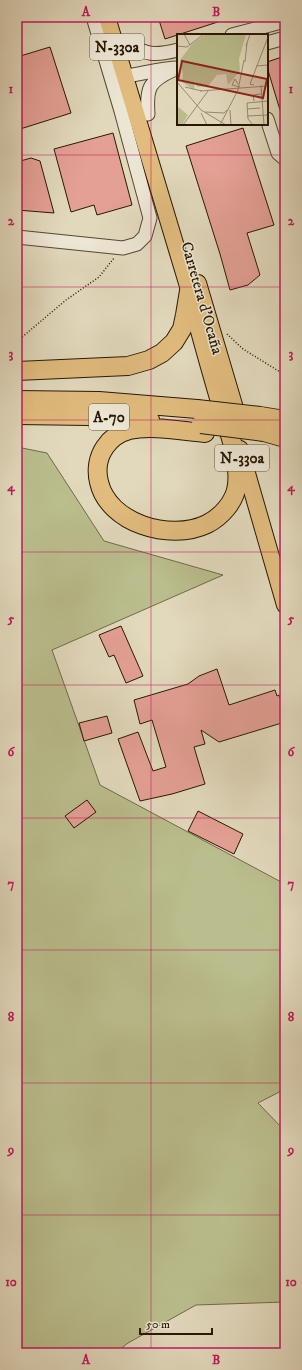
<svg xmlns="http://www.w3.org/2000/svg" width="302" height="1370" font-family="'IM FELL DW Pica',serif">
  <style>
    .green { fill: #babd8d; stroke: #716a48 }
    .building { fill: #e4a095; stroke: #281702 }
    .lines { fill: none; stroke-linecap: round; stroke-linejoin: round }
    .minor-casing { stroke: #564831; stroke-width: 15 }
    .major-casing { stroke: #281702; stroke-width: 18 }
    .highway-casing { stroke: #281702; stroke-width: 20 }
    .path { stroke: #281702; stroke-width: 1.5; stroke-dasharray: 1 2; stroke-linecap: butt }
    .minor { stroke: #ece6d4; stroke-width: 13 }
    .major { stroke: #e1bc7e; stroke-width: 16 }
    .highway { stroke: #e1bc7e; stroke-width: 18 }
    .highway-bridge-casing { stroke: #281702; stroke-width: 20; stroke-linecap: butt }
    .highway-bridge { stroke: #e1bc7e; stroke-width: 18 }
    .grid { fill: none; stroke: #c2185b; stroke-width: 1; stroke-opacity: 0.55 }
    .labels { text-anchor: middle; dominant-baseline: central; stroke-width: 3; stroke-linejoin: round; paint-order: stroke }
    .shield { fill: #ece6d4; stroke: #635541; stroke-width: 1 }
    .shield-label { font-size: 15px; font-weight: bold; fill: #281702 }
    .street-label { font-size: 16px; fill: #281702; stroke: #ece6d4 }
    .inset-road { fill: none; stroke: #988b72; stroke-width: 1 }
    .view { fill: #8f2418; fill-opacity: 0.15; stroke: #8f2418; stroke-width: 2 }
    .inset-edge { fill: none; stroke: #281702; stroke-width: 2 }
    .neatline { fill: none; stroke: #c2185b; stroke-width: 1.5 }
    .grid-label { font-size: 13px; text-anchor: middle; font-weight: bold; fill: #c2185b }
  </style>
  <rect width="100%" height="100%" fill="#e2d9bd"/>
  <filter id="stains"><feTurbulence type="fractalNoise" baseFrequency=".005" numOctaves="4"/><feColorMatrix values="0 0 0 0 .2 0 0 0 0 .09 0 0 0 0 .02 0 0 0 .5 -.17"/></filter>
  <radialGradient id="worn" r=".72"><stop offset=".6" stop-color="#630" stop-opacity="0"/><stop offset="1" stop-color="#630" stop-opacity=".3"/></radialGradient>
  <path class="green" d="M17,447L47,453L104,541L223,575L52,650L100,785L285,884V1089L258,1103L285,1131V1302L196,1305L128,1343L115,1353H17Z"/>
  <path class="building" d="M158,17H227V19L165,39Z
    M50,47L71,113L17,130V57Z
    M285,56V119L283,120L267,67V62Z
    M243,128L274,225L247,233L260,275L248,285L230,290L220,254L186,146Z
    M113,133L132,205L97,215L94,205L71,212L54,149Z
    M31,158L40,161L54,213L17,210V162Z
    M121,626L143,676L126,683L114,655L109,657L99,635Z
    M217,669L229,705L275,690L277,696L279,695L285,714V722L219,742L201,730L205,744L194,747L205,784L172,794L140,801L118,739L138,732L153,771L166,767L152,720L140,724L134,700L188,684L199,676Z
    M107,716L112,733L84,741L79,723Z
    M87,800L96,812L74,828L65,816Z
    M198,811L243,834L234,854L188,831Z"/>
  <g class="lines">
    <defs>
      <path id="minor" d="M232,35L285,21
        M126,43C147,55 154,56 178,50
        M267,43L285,38
        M116,77C137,76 157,68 178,68
        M148,114C146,88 149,81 173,70
        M267,119L278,153L285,159
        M17,237L123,248L137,244L145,236L150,218L121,111L93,17"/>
      <path id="major" d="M107,17L193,303
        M198,283L240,425
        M240,449L285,605"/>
      <path id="highway" d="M195,312C203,343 212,374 221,405C228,431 240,458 237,485C235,502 221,517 207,524C170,542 108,523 99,482C96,470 98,457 105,447C111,438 118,433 129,430C153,425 180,431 205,433
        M17,371L128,366L149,360L162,353L174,342L182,329L185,315L189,291
        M17,400L99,401L197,409
        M17,415L90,416L150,420
        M260,416L285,420
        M264,432L285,438"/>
    </defs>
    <use href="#minor" class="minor-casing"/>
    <use href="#major" class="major-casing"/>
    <use href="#highway" class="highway-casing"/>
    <path class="path" d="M227,334L243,349L285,375
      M17,340L21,338L66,300L99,277L114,258"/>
    <use href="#minor" class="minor"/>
    <use href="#major" class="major"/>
    <use href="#highway" class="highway"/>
    <defs>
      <path id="highway-bridge" d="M197,409L260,416
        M201,424L264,432"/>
    </defs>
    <use href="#highway-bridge" class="highway-bridge-casing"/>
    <use href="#highway-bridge" class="highway-bridge"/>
  </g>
  <path class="grid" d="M151,17V1353M17,155H285M17,287H285M17,420H285M17,552H285M17,685H285M17,818H285M17,950H285M17,1083H285M17,1215H285"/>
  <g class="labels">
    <g class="shield">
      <rect x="90" y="34" width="54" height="26" rx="3"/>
      <rect x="89" y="404" width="40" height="26" rx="3"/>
      <rect x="215" y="445" width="54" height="26" rx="3"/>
    </g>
    <g class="shield-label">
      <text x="117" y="47">N-330a</text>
      <text x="109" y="417">A-70</text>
      <text x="242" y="458">N-330a</text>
    </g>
    <g class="street-label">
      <text transform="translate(202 298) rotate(74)">Carretera d'Ocaña</text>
    </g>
  </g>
  <g transform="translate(177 34)">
    <rect width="91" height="91" fill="#e2d9bd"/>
    <path d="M29,0H69L62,25L63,37L51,51L49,40L40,41L31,52L20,53L18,47L17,56L5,48L6,40L3,26L15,10ZM0,72L11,81L5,91H0Z" fill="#babd8d"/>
    <path class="inset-road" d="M7,0L13,11M0,12L10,13L27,0M69,12L73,0M68,28L70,9M79,32L91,31M0,48L24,76L49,91M61,50L58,45L55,51L63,53M77,51L73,50L91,3M84,51L87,91M8,53L25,57M23,57L91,52M77,67L76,61L84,60M70,75L83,74M53,76L54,91M28,78L47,79L50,76M24,79L30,91M70,82L91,81M6,91L31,57M43,91L61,56L67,26M76,91L71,85L70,69L91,67"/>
    <path class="view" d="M5,27L90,45L86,64L1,46Z"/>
    <rect width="91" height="91" class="inset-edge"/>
  </g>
  <rect width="302" height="1370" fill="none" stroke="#e2d9bd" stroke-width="44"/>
  <path d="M140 1328v6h72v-6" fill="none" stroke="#281702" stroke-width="2"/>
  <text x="146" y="1328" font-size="12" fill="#281702" stroke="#ece6d4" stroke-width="3" paint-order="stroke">50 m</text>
  <rect x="22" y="22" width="258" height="1326" class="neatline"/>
  <g class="grid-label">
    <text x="86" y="16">A</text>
    <text x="216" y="16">B</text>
    <text x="11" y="93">1</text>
    <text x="291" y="93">1</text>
    <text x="11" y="225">2</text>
    <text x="291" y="225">2</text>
    <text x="11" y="358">3</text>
    <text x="291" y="358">3</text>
    <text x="11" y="491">4</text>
    <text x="291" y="491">4</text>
    <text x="11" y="623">5</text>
    <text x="291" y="623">5</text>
    <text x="11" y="756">6</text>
    <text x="291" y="756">6</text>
    <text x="11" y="888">7</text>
    <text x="291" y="888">7</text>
    <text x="11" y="1021">8</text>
    <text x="291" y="1021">8</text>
    <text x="11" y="1154">9</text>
    <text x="291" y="1154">9</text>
    <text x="11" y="1286">10</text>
    <text x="291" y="1286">10</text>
    <text x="86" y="1364">A</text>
    <text x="216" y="1364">B</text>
  </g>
  <rect width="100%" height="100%" filter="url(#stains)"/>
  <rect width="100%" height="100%" fill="url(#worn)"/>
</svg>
